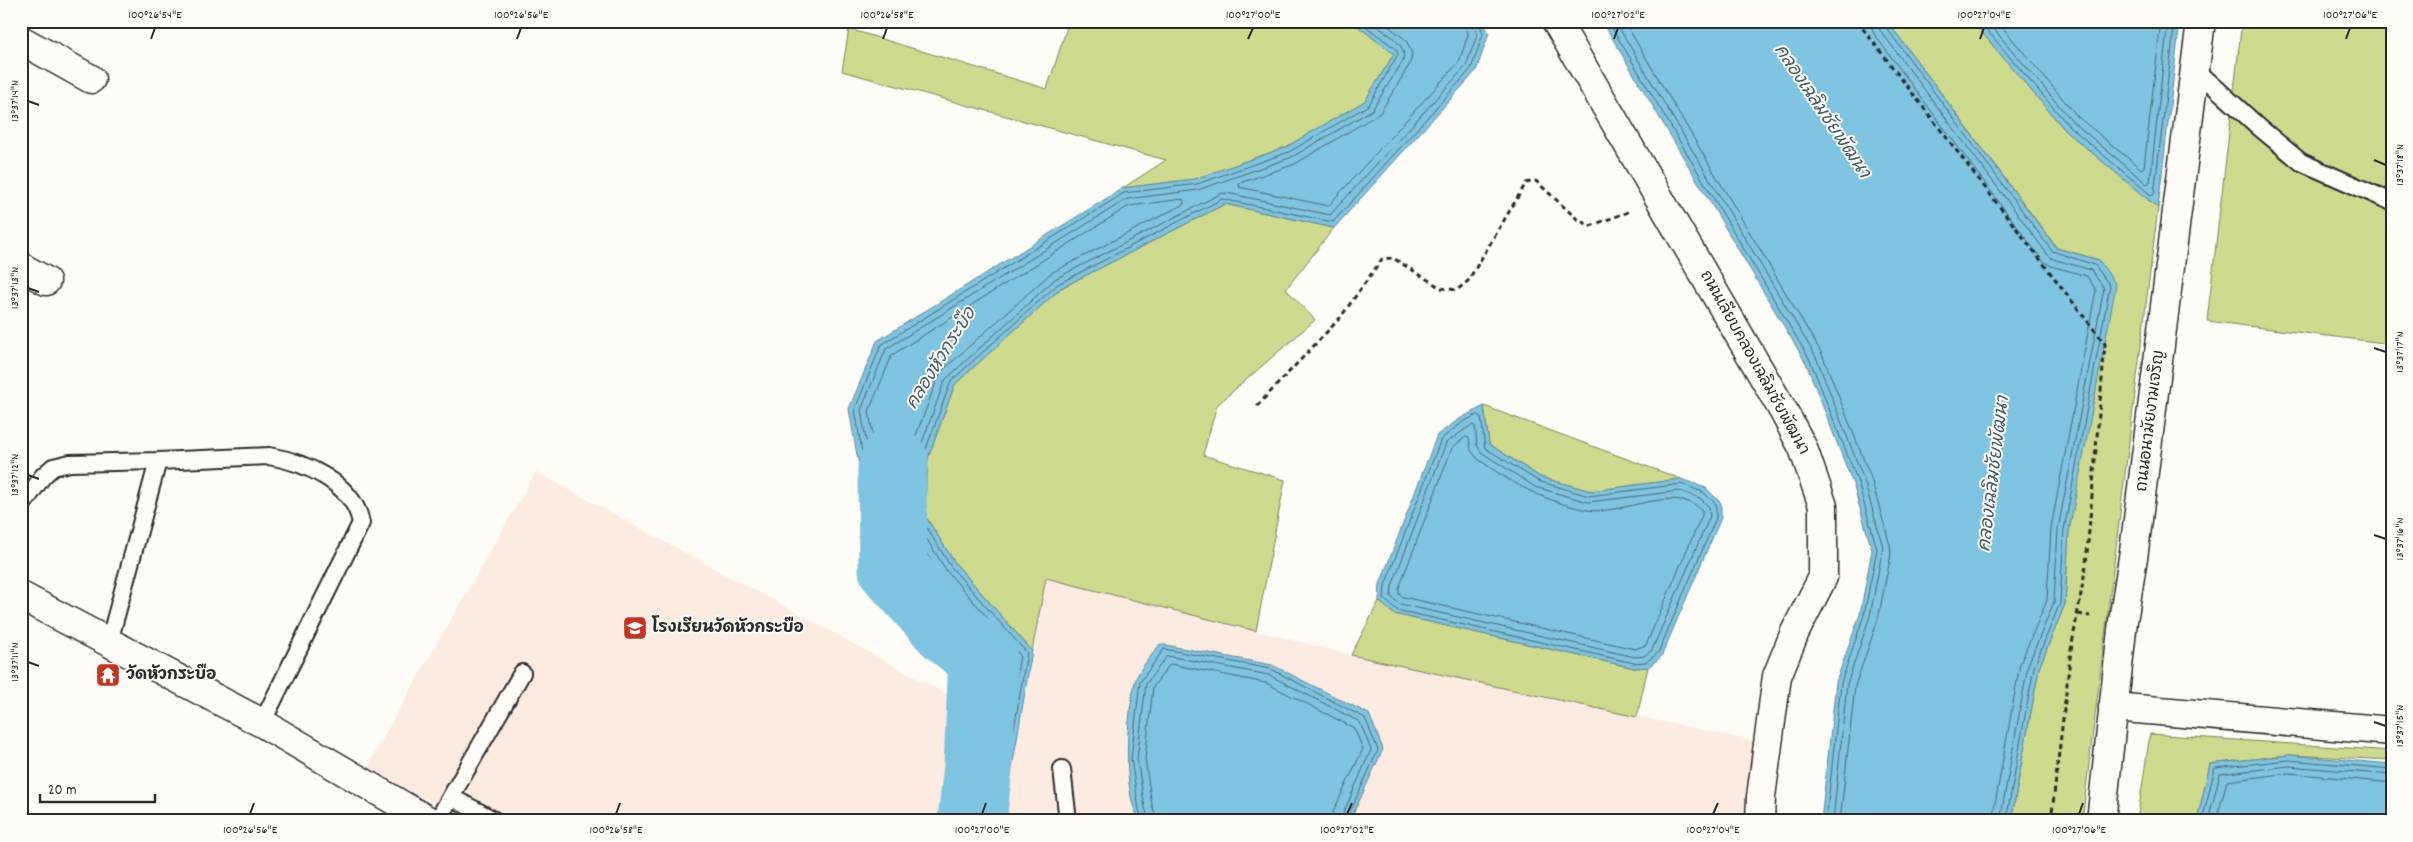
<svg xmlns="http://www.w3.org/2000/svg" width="2413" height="842" font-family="Dekko,'Playpen Sans Thai',sans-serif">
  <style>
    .built { fill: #fcebe1 }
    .green { fill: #ceda8d; stroke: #7c825c }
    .water { fill: #7fc4e0; stroke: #5d8798 }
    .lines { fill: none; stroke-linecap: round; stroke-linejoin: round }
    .shore { stroke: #4d6873; stroke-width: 1 }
    .river { stroke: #7fc4e0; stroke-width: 69 }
    .service-casing { stroke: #2b2b2b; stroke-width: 20 }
    .minor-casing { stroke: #2b2b2b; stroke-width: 31 }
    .tertiary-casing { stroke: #2b2b2b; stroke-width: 31 }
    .path { stroke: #2b2b2b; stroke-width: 3; stroke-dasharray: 5 4; stroke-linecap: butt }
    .service { stroke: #fdfcf7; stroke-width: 16 }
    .minor { stroke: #fdfcf7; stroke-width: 28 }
    .tertiary { stroke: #fdfcf7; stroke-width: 28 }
    .ticks { fill: none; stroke: #2b2b2b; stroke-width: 2 }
    .labels { text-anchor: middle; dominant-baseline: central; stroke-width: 4; stroke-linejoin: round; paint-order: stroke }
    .street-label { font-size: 16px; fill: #2b2b2b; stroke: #fdfcf7 }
    .poi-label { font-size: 16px; font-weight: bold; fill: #2b2b2b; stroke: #fdfcf7; text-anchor: start }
    .water-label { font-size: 18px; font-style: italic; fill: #445961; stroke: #fdfcf7 }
    .neatline { fill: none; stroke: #2b2b2b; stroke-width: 2 }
    .ticks-label { font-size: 12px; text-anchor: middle; fill: #2b2b2b }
  </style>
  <rect width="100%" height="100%" fill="#fdfcf7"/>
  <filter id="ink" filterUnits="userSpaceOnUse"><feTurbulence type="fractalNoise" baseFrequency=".02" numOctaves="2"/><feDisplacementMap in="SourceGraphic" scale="10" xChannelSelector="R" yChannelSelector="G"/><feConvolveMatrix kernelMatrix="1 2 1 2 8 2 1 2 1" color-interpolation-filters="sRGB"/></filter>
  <g filter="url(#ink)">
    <path class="built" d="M536,472L961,702L944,821H466L368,768L376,750Z
      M1046,578L1351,655L1754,741L1748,821H1003Z"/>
    <path class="green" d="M1069,21H1351L1394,54L1365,101L1286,147L1195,179L1123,188L1166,160L842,71L849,29L1047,89Z
      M1887,21H1972L2065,130L2158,208L2082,821H2011L2039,668L2065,604L2069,531L2099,260L2057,248Z
      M2242,21H2392V344L2207,321Z
      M1225,204L1334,228L1286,289L1315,320L1217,405L1203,455L1285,480L1256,631L1046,578L1032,651L955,563L924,514L928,458L955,384L1061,288Z
      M1484,406L1681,479L1591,491L1540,477L1489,444Z
      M1379,601L1394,614L1634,668L1648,667L1637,717L1351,655Z
      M2150,734L2392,751V760L2289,755L2210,764L2197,821H2137Z"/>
    <path class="water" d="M1351,21H1483L1489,33L1476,71L1334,228L1225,204L1061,288L955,384L928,458L924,514L955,563L1032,651L1003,821H944L961,702L968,668L868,518L849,409L877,341L1123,188L1195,179L1286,147L1365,101L1394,54Z
      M1602,21H1887L2056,248L2099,260L2116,285L2069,531L2065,604L2039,668L2011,821H1821L1836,682L1860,614L1872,550L1853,484L1806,363Z
      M1972,21H2180L2158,208L2065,130Z
      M1484,406L1489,444L1540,477L1591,491L1681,479L1706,488L1721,503V518L1661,657L1648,667L1634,668L1394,614L1379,601L1380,584L1437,435L1461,418Z
      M1160,644L1272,665L1369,714L1383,749L1350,821H1140C1121,792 1127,715 1135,682C1138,669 1153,655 1160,644Z
      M2289,755L2392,764V821H2197L2210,764Z"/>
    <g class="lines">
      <path class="shore" d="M1382,21L1406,40L1412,54L1410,64L1380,113L1295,164L1240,183L1239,187L1328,206L1459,62L1468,35L1465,21
        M1608,21L1810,360L1858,482L1877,549L1864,615L1841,683L1826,821
        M1615,21L1816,357L1864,480L1883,547L1870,616L1847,684L1833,821
        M1624,21L1822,354L1871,478L1890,545L1891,554L1878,619L1855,686L1840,821
        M1870,21L1874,34L2042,260L2051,266L2087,276L2096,290L2051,528L2047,600L2020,664L1992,821
        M1877,21L1880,30L2048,255L2053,259L2091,270L2104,288L2058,529L2054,602L2028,665L2000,821
        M1884,21L1885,26L2052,251L2095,265L2110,286L2064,530L2060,603L2034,667L2006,821
        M1979,21L2069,126L2152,196L2154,194L2175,21
        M1987,21L2073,122L2147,184L2150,182L2168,21
        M1997,21L2078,117L2141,169L2144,167L2161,21
        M1477,415L1481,417L1485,448L1538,481L1589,496L1681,484L1703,492L1716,504V518L1658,653L1646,662L1634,663L1397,610L1384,599L1385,585L1441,439L1463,422Z
        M1472,425L1475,426L1477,445L1481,452L1535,487L1588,502L1680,491L1700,498L1709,507L1710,516L1652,650L1644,656L1635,657L1400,604L1391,597L1392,586L1446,443Z
        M1466,437L1469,438L1471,450L1477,458C1510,483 1546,502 1587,510C1621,516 1674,483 1702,510V515L1646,645L1635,649L1403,597L1399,594V588L1452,448Z
        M950,821L973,668L872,516L855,409L881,345L1124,193L1197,184L1289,152L1369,105L1398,54L1396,49L1359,21
        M956,821L979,667L878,513L861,410L886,349L1127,199L1198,190L1292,157L1372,110L1403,61C1409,43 1381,30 1369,21
        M963,821L986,664L885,510L869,411L892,355L1129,206L1183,199L1184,204L1051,273L943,370L938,377L909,454L905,513L907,522L940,575L1012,657L984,821
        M992,821L1020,655L946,570L913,517L917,456L945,380L1055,279L1220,194L1227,193L1330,215L1466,66L1477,35L1473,21
        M998,821L1027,653L951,567L919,515L923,457L951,381L1058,284L1222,199L1333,222L1471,69L1483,34L1479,21
        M1144,821L1139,810L1131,759L1140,682L1164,649L1271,669L1365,718L1378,750L1346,821
        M1150,821L1145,808L1137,759L1146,684L1167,656L1269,675L1360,722L1371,750L1340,821
        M1157,821L1152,805L1145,759L1153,687L1170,664L1266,683L1354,728L1363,749L1333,812L1332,821
        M2202,821L2215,768L2289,760L2392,769
        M2208,821L2220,774L2289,766L2392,775
        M2216,821L2227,781L2289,773L2392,783"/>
      <path class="river" d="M894,462L892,470L893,569L946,628L983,659L978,767L972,821"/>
      <defs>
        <path id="service" d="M2195,69L2260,128L2301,162L2392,202
          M21,507L43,476L53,467L70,463L158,461L269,456C304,462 354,483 361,523L262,723
          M109,642L158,461
          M1062,769L1068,821
          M451,797L496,821
          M437,821L522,673"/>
        <path id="minor" d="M1556,21L1784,412L1803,448L1823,506V577L1795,632L1777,676L1761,797L1760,821
          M21,40L91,79
          M21,267L46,281
          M21,596L262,723L429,821
          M2113,707L2392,731"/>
        <path id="tertiary" d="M2101,821L2123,621L2134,551L2201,21"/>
      </defs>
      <use href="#service" class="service-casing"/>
      <use href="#minor" class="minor-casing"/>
      <use href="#tertiary" class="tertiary-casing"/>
      <path class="path" d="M1857,21L2105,344L2086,565L2071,650L2051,821
        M1257,406L1340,318L1382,259L1393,258L1441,288L1457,290L1468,281L1526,183L1536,181L1577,219L1590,226L1628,212
        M2078,614L2090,616"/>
      <use href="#service" class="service"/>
      <use href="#minor" class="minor"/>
      <use href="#tertiary" class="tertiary"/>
    </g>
  </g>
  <path class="ticks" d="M151,39L155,28M517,39L521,28M883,39L887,28M1248,39L1253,28M1614,39L1618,28M1980,39L1984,28M2346,39L2350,28M28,101L39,105M2374,160L2386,165M28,288L39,292M2374,348L2386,352M28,475L39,479M2374,535L2386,539M28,662L39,666M2374,722L2386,726M250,814L254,803M616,814L620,803M982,814L986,803M1347,814L1352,803M1713,814L1718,803M2079,814L2083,803"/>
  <defs>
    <symbol id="school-square" viewBox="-11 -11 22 22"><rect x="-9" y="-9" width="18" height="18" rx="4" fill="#c8321e" stroke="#fdfcf7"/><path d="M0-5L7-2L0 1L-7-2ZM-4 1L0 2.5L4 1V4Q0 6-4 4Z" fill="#fff"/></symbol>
    <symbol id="temple-square" viewBox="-11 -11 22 22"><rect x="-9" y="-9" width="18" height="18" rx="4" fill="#c8321e" stroke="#fdfcf7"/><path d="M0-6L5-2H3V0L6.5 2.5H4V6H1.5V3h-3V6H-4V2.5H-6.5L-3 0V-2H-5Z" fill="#fff"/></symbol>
  </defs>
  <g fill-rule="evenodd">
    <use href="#school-square" x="621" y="614" width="28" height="28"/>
    <use href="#temple-square" x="94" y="661" width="28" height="28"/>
  </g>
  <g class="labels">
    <g class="street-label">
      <text transform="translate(1754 363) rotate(61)">ถนนเลียบคลองเฉลิมชัยพัฒนา</text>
      <text transform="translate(2151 421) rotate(-83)">ถนนอนามัยงามเจริญ</text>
    </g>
    <g class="poi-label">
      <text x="652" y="628">โรงเรียนวัดหัวกระบือ</text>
      <text x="126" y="675">วัดหัวกระบือ</text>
    </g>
    <g class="water-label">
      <text transform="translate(1821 112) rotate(56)">คลองเฉลิมชัยพัฒนา</text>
      <text transform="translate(942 359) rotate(-58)">คลองหัวกระบือ</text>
      <text transform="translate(1995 474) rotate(-83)">คลองเฉลิมชัยพัฒนา</text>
    </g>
  </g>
  <rect width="2413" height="842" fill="none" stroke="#fdfcf7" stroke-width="55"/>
  <path d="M40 794v8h115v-8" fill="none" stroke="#2b2b2b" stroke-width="2.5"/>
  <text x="48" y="794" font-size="15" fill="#2b2b2b" stroke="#fdfcf7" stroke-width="4" paint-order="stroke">20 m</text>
  <rect x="28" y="28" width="2358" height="786" class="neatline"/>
  <g class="ticks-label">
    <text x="155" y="18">100°26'54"E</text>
    <text x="521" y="18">100°26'56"E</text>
    <text x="887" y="18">100°26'58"E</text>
    <text x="1253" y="18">100°27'00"E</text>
    <text x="1618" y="18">100°27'02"E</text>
    <text x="1984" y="18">100°27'04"E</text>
    <text x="2350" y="18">100°27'06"E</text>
    <text transform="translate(14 101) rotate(-90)" y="4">13°37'14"N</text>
    <text transform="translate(2399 165) rotate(-90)" y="4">13°37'18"N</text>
    <text transform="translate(14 288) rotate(-90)" y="4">13°37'13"N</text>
    <text transform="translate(2399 352) rotate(-90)" y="4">13°37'17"N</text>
    <text transform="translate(14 475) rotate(-90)" y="4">13°37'12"N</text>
    <text transform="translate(2399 539) rotate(-90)" y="4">13°37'16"N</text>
    <text transform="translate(14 662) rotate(-90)" y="4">13°37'11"N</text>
    <text transform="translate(2399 726) rotate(-90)" y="4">13°37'15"N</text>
    <text x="250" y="833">100°26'56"E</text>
    <text x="616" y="833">100°26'58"E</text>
    <text x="982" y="833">100°27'00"E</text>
    <text x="1347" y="833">100°27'02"E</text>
    <text x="1713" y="833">100°27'04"E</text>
    <text x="2079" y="833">100°27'06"E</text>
  </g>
</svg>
